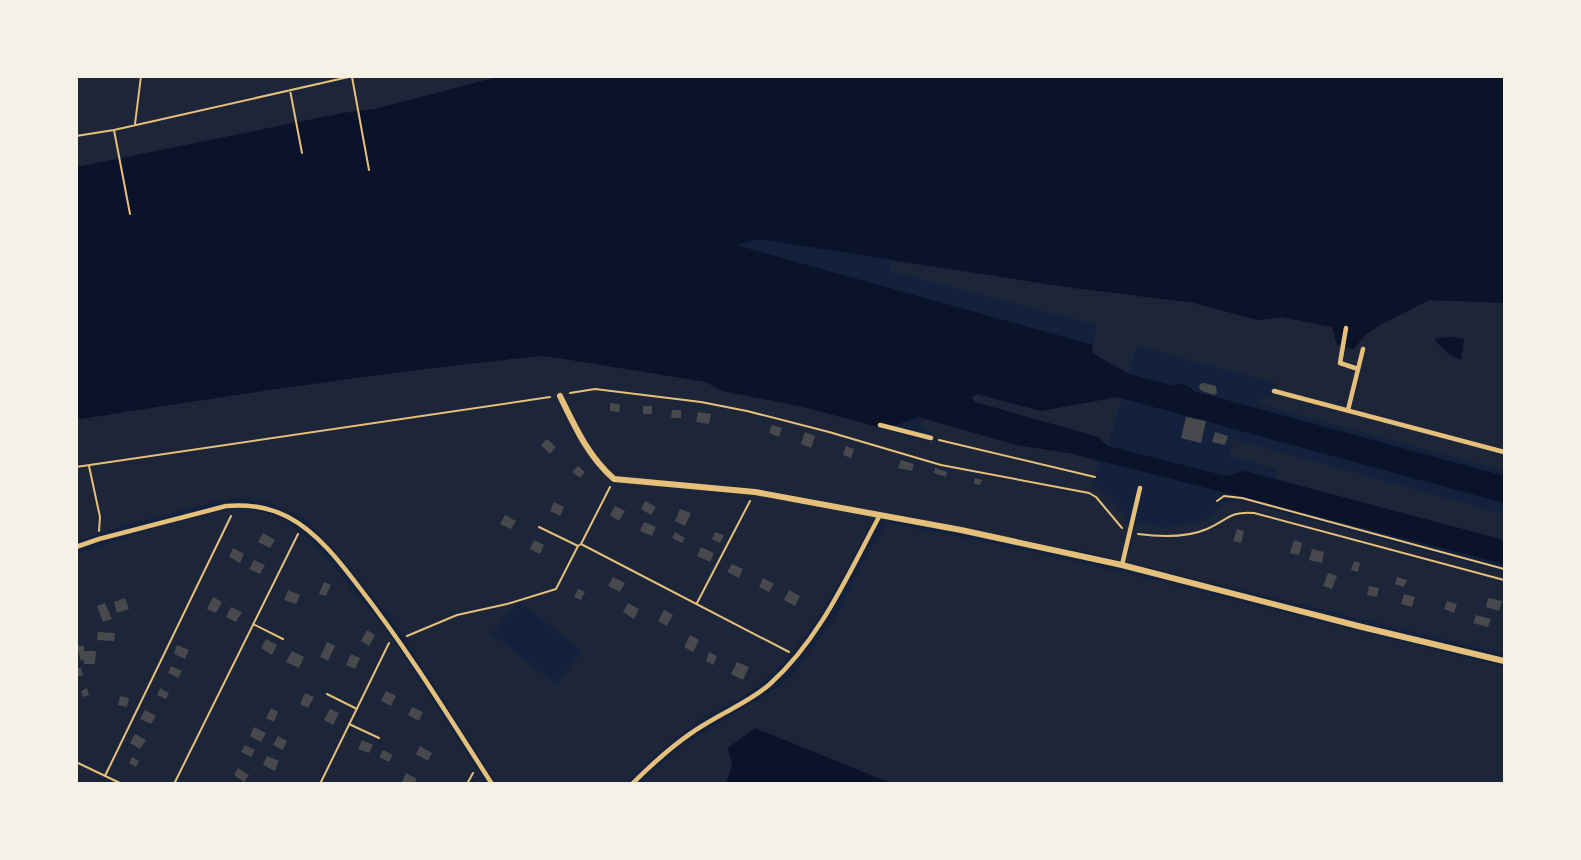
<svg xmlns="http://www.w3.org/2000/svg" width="1581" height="860" font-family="'Titillium Web',sans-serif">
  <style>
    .green { fill: #1d2539; fill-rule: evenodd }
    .water { fill: #0b132b }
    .building { fill: #48494c }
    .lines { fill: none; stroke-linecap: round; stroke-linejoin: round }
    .path { stroke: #e5c07b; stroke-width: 2 }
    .service { stroke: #e5c07b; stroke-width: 4.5 }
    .minor { stroke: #e5c07b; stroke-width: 6 }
  </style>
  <rect width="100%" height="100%" fill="#14213d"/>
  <path class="green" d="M76,77H497L375,109L343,113L77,167Z
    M892,261L1066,287L1194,303L1258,320L1281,317L1332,327L1354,349L1364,336L1378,326L1429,300L1504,303V471L1259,404V401L1273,395L1275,383L1137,346L1129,373L1092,353L1097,325L889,271Z
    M541,356L583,361L706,382L722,391L804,407L929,442L932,433L926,431L920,425L922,418L1017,445L1069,453L1099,462L1092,485C1107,491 1117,505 1127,517L1126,523L1137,527L1139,522L1158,526L1159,528L1206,520L1226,502L1239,500L1504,572V654L1069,548L1067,556L879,511C844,570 818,635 765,680C745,698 721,707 699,721C673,738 649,762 627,783H496L395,624L352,570L304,518L270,503L240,498L222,500L172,513L106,531L77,542V417L81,419C234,395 387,371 541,356ZM519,601L582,652L555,684L492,634Z
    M977,394L1041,411L1113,397L1122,399L1108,446L1098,437L975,402L972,397Z
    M1234,439L1504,514V540L1275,479L1277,469L1229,456Z
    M241,508L261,511L283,519L316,545L389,633L486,783L77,784V554L201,513Z
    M887,523C1097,560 1298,618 1504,667V783L639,784L682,746L751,703L758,700L790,678L837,614L864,559Z"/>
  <path class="water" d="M497,77H1504V303L1429,300L1378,326L1364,336L1354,349L1337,345L1332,327L1281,317L1258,320L1194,303L1066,287L758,239L736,245L1093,345L1092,353L1129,374L1175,386L1176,383C1183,384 1190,386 1194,391L1504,476V503L1117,397L1041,411L977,394L972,397L975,402L1098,437L1108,446L1226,476L1245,471L1504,540V564L1069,453L1017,445L918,417L886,429L804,407L722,391L706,382L552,357L541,356C387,371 234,395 80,419L77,417V167L343,113L375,109Z
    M1452,337L1464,339L1461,360L1451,356L1436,342L1435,338Z
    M755,728L878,778L891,783H726L732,766L728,748Z"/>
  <path class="building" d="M1204,383L1216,386L1217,393L1214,395L1202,391L1199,388L1200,384Z
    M610,403L620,404L619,412L610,411Z
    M643,406H652V414H643Z
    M672,410H681V418H671Z
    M698,412L711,414L709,424L696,422Z
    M1186,417L1206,421L1201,443L1181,438Z
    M772,425L782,428L779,437L769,433Z
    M805,432L815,436L811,448L801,444Z
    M1215,432L1228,436L1225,445L1212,442Z
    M547,439L556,447L550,454L541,445Z
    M846,446L854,449L851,458L843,455Z
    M901,460L914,464L912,471L898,468Z
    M578,466L585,472L580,478L572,472Z
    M935,468L947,472L946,477L934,473Z
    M975,478L982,480L980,485L974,484Z
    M645,501L656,507L651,515L641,509Z
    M554,502L564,507L560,516L550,511Z
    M615,506L625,511L619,521L610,515Z
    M680,509L691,513L685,526L675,521Z
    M505,515L516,521L511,529L500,524Z
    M644,522L656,527L652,536L640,531Z
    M1237,529L1244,531L1241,543L1233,541Z
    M675,532L685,538L682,543L672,538Z
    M715,532L724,535L720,543L712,539Z
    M263,533L275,540L270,548L258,542Z
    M534,540L544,545L540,554L530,549Z
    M1294,540L1302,543L1299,555L1290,553Z
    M701,547L714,553L710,562L697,556Z
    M233,548L244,554L240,563L229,557Z
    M1312,549L1324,552L1322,563L1309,560Z
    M254,560L265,565L260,574L249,569Z
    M1354,561L1360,563L1358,572L1351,570Z
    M732,564L743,569L739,578L727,572Z
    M1328,573L1337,576L1332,589L1323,586Z
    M613,577L625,583L620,592L608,586Z
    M1397,577L1407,580L1404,587L1395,584Z
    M763,578L774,584L769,592L759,587Z
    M324,582L331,585L326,596L319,594Z
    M1369,586L1379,588L1377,597L1367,595Z
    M578,589L585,592L581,600L574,597Z
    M288,590L300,595L296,604L284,600Z
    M789,590L800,596L795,606L784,600Z
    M1404,594L1415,597L1412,607L1401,604Z
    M213,597L222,602L216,613L207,609Z
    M125,598L129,609L117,613L114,602Z
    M1488,598L1502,601L1499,611L1486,607Z
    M1447,601L1457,604L1454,613L1444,609Z
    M105,603L112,619L103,622L97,606Z
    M628,603L639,609L634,619L623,612Z
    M231,607L242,612L236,622L226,617Z
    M664,610L673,615L667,626L658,621Z
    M1476,615L1491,619L1488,627L1473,623Z
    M367,630L375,635L369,646L361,641Z
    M98,632L115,633L114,641L97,640Z
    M690,635L699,640L693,652L684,647Z
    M266,639L277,645L272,655L261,648Z
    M327,642L335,646L328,661L320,657Z
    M177,645L189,650L185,659L174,654Z
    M77,646H84V651H96L95,664H84V660L81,661Z
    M292,651L304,657L299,668L286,662Z
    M709,652L717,656L713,665L706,661Z
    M351,654L360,658L355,669L346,665Z
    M737,662L749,667L743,680L731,674Z
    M171,666L182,671L178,678L168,673Z
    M81,668L83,675L76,677V669Z
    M87,688L89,695L83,697L81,691Z
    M160,688L169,693L166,699L157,695Z
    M386,691L396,696L391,706L381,701Z
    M305,693L314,697L308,708L300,704Z
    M120,696L129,698L127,707L118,705Z
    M412,707L423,712L419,721L408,715Z
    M271,708L278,712L274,722L266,718Z
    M330,709L339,713L333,725L324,720Z
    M145,710L156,716L151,724L140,719Z
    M254,727L266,733L261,742L250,736Z
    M135,734L146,740L140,749L130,743Z
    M278,736L287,741L283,750L273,745Z
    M362,740L373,745L369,753L358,749Z
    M245,745L255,750L251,757L241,752Z
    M420,746L432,753L428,761L416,754Z
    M383,750L393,755L389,762L379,757Z
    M267,756L279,761L275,771L263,765Z
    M132,757L139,761L136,767L129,763Z
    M238,768L249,775L244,782L234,775Z
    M406,773L417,779L414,784L402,782Z"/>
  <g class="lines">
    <path class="path" d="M352,77L369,170
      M290,90L302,153
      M135,124L141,76
      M114,130L130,214
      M76,136L114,130L353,76
      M570,393L595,389L701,402L747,411L829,432L941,465L1089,493L1096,497L1122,528
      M939,440L1095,477
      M89,466L100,517L99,531
      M76,467L550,397
      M610,487L581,544L789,652
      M1217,501L1224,496L1242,498L1504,569
      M539,527L578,546
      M1138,534C1160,537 1186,538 1207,529C1228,520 1229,511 1254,513L1504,580
      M697,603L750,501
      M253,624L283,639
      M407,636L457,615L507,604L556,589L578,546L581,544
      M327,694L357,709
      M349,724L379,738
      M76,762L122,784
      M105,776L231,516
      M174,784L298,534
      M320,784L389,643
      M467,784L473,773"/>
    <path class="service" d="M1346,328L1340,363L1358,369
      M1274,391L1504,452
      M1348,410L1363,349
      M880,425L931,438
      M76,547L99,539L226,506C248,504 269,507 288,517C317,532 340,562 359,587C408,650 449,717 492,784
      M1122,565L1140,488
      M632,784C655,761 679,739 707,723C728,710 752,700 770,684C821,638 848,574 880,515"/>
    <path class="minor" d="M560,396C575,427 588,456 614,479L755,492L961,530L1122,565L1362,627L1504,661"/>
  </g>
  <rect width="1581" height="860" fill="none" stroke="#f6f1e7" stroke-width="156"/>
</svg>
